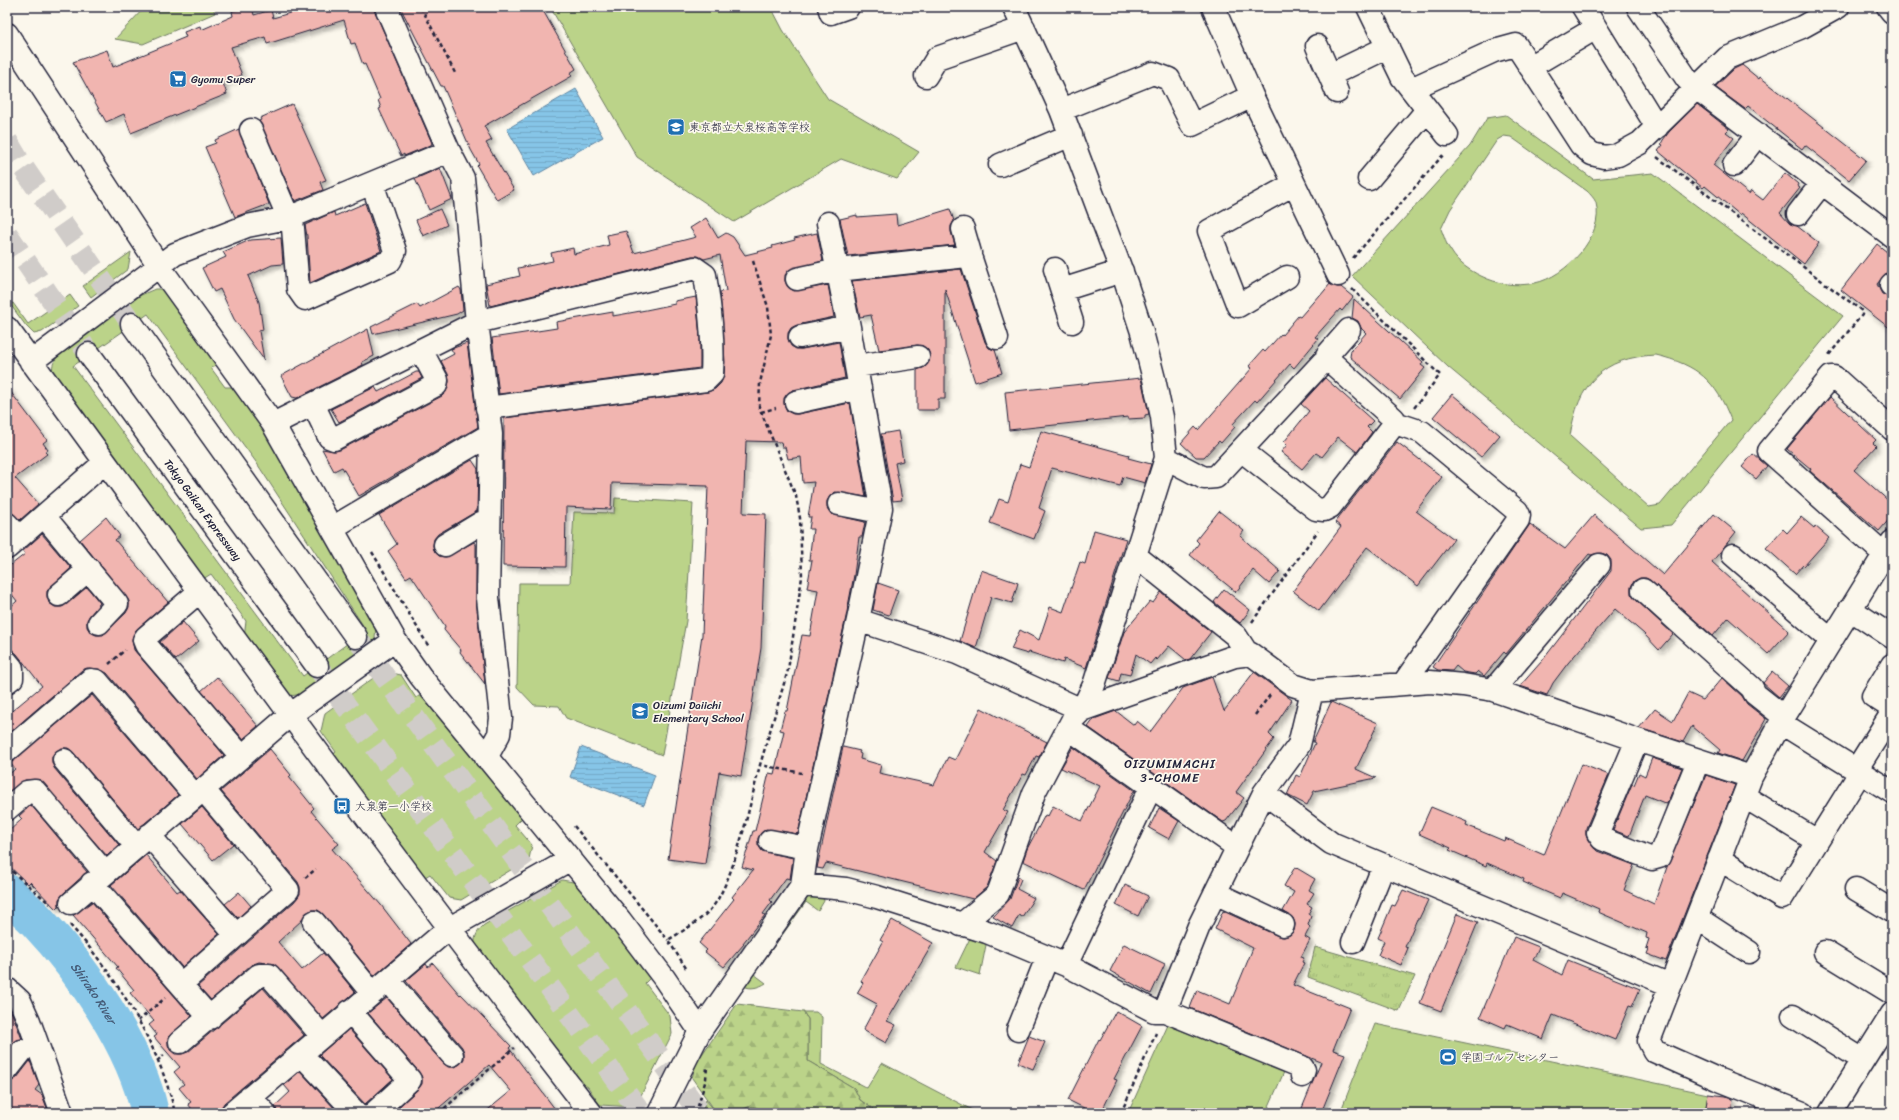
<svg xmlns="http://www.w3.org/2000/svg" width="1899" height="1120" font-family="Sriracha,'Klee One',sans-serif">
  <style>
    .grass { fill: #bbd389; stroke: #6e7a62; fill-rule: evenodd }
    .forest { fill: url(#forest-firs); stroke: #6e7a62 }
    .park { fill: url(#park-tufts); stroke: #6e7a62 }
    .water { fill: url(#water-rules); stroke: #5e84a2 }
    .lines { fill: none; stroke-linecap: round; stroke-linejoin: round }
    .river { stroke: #86c5e7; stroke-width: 38 }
    .building { fill: #f1b5b0; stroke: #22223b; filter: url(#shadow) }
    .highway-tunnel { stroke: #d0ccc9; stroke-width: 22; stroke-dasharray: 22 11; stroke-linecap: butt }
    .minor-casing { stroke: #22223b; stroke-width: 25 }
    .highway-casing { stroke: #22223b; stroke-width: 25 }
    .path { stroke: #22223b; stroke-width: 2.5; stroke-dasharray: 4 3; stroke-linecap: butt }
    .minor { stroke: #fbf7ec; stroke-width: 22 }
    .highway { stroke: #fbf7ec; stroke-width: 22 }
    .labels { text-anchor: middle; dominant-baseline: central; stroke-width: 3.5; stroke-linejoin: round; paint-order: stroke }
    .poi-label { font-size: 11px; fill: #22223b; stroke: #fbf7ec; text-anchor: start }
    .street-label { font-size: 11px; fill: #22223b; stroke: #fbf7ec }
    .neighbourhood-label { font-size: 12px; letter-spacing: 1px; fill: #22223b; stroke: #fbf7ec }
    .water-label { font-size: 12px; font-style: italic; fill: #455b77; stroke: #fbf7ec }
  </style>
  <defs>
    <pattern id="forest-firs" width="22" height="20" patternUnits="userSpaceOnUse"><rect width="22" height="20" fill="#bbd389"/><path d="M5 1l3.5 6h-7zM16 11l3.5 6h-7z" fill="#a0b577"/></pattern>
    <pattern id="park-tufts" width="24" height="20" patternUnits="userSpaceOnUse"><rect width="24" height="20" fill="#bbd389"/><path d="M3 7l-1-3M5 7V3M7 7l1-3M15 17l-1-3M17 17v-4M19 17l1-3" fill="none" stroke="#a0b577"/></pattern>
    <pattern id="water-rules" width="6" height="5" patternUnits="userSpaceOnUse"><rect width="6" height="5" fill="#86c5e7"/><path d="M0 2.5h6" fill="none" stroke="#73a9c7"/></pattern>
    <filter id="shadow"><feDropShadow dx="3.5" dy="3.5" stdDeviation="2" flood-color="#0004"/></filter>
  </defs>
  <rect width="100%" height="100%" fill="#fbf7ec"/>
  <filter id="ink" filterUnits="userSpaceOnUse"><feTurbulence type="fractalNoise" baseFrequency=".025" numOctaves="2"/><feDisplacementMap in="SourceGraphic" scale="8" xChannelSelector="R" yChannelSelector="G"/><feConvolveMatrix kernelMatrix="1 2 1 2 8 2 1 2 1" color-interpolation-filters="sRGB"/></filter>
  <g filter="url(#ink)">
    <path class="grass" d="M145,7H213L215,13L143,44L115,39Z
      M550,7H771L783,30L828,99L919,152L897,179L841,159L734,222L637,157Z
      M1506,115L1593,179L1653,173L1843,316L1671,525L1641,528L1448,367L1352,276L1470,146L1487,118ZM1504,136L1511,137L1587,191C1590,194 1595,199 1596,203C1605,236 1565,277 1535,283C1516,287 1497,284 1481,276C1469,270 1458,263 1451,251C1446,245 1444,236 1441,229L1450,210L1497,140ZM1656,355C1698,365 1716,381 1731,420L1660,505L1649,507L1570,436C1578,384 1602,357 1656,355Z
      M131,252L128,269L91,297L83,286Z
      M155,289H161L168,293L219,363L211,368L225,387H237L266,430L376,625L375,639L370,644L302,694L290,696L244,637L246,621L211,574L203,579L163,521L53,372C51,364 55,360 60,354L141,295ZM148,314L256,462L366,630L303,676L73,366Z
      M70,295L78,306L42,332L34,334L26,326L10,304L13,303L28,324Z
      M615,498L693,503L686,621L662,755L566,718L559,706L534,705L517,687L519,583H570L574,512L614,513Z
      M383,671L401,675L416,698L422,694L522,818L515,825L532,845L529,859L461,900L449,898L430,874L422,879L331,756L336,752L321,731L325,713Z
      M562,880L573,882L578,885L651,977L645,983L670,1016L672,1034L635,1107L600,1105L588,1087L585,1085L582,1086L475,944C474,937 478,930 484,925Z
      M823,895L824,901L818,911L806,902L754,974L766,983C760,987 750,990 744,986L805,896Z
      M972,934L987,940L980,975L956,967Z
      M803,1012H816L822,1017L821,1064L867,1088L882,1063L978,1113H875L873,1109L860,1100L854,1088L808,1061V1019Z
      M1375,1024L1708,1094L1705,1113H1340Z
      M1168,1025L1284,1072L1266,1113H1128Z
      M706,1100L716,1112L740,1111L750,1106L760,1109L762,1113H702Z"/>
    <path class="forest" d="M737,1004L803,1012L808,1019V1061L854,1088L860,1100L873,1109L875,1113H762L760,1109L750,1106L740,1111L716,1112L692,1078L696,1063Z"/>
    <path class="park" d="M1315,947L1415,976L1399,1011L1308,977Z"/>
    <path class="water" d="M576,89L603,137L534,176L507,129Z
      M581,747L655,775L644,805L570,777Z"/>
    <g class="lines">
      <path class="river" id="s1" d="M7,893C17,902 27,911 36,920C83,970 135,1045 150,1113"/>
    </g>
    <path class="building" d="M247,7H252L254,15L271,10L273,18L310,7H373L432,143L431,145L404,156V154L401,156L379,109L381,108L378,100L380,99L365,64L363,65L355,43L351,44L344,20L267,44L265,37L231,47L242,75L223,83L227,94L131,133L124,114L106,122L73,62L107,50L113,67L186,37L184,32L200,26L201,30L233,16L232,11Z
      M400,7H541L576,69L570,73L572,76L484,126L492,140L486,143L514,190L497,200L477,166L479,164L471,150L443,86H441Z
      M1742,65L1759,79L1760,77L1866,160L1849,180L1805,145L1802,149L1748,106L1745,109L1715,87L1734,69Z
      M292,104L326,180L320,182L323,190L295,201L259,121L261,120L260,118Z
      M1697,104L1729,129L1726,132L1734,138L1713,165L1749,194L1751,191L1763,200L1785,173L1798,184L1797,186L1800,188L1780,213L1790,224L1797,226L1819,243L1804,264L1741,213L1740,215L1705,186L1703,188L1658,151L1663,145L1661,144L1663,140L1669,132Z
      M239,129L269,204L235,217L205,147L216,143L215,140Z
      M440,168L452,199L429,210L415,179Z
      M365,203L381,251L310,283L307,236L305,225L334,212L335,216Z
      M440,209L447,225L423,236L416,220Z
      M950,209L954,221L951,226V232L955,245L848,256L840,219L857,215V217L896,214L897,225Z
      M706,218L718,238L726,233L733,237L745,255L773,248L772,246L795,240L794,238L817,233L823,261L789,270L785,275V281L788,287L794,291L828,285L834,317L797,325L791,328L788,333V339L791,346L796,349H802L839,342L845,378L793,390L788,393L784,398V404L787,411L793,414H798L850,403L866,497L835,492L830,496L827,501V508L831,514L865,522L862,537H859L854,575L846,617L798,834L766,829L761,833L758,838V845L762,851L793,858L790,879L786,878L770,900L772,902L763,914L765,915L743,943L744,944L724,967L705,952L707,950L699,943L734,899L732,897L753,870L742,867L753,831H755L769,773L774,774L784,731L780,730L785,711H787L802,635L810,636L818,590L807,588L812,560H809L813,529H809L811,517H808L814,482L803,483L801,457L788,459L785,447H782L781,442L746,441L743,513L766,514L761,648L741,776L719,772L705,864L668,859L702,635L708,486L612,483L611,509L566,507L565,567L503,566L504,418L708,392L715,389L721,383L724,375L725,362L720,292L726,291L720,255L704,259L698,256H692L490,306L486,284L520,276L518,268L553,261L551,253L573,248L574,254L609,245L607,235L626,231L634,253L696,237L690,228Z
      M281,238L283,264L272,265L248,276L259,302L263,330L259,331L264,360L234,319L220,289L214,292L202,268L226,257L223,252L250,240Z
      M1877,244L1892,256V266L1877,284L1882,294L1892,297V330L1841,290Z
      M961,269L985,342L989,348L995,350L1002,373L975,382L945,289V399H938V410H917V370L925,367L929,362L930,356L928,350L923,346L917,345L879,350L871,315L860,317L852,281Z
      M1330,284L1337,287H1341L1353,297L1342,311L1340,309L1315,337L1318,339L1294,368L1290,364L1257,402L1255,400L1232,425L1235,427L1221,443L1219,441L1204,457H1196L1181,443L1195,427L1198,430L1252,368L1249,366L1263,350L1265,352L1281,334L1282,335L1298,316L1300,317L1319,295L1320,296Z
      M459,287L461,290L463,310L457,314L373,334L371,327L417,304L420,308Z
      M696,297L700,337V368L499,394L492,338L557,328L556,322L613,312V316L646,310L675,304V301Z
      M1354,299L1423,362L1421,365L1425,368L1400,399L1350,357L1351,350L1366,333L1361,328L1358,321L1352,318Z
      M368,329L374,356L362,362L363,365L297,398L292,397L281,376Z
      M467,343L478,427L359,496L342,467L334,471L322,449L334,451L340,450L442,396L446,392L449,382L448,374L441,361L454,354L451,349Z
      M416,372H419L422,378L339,422L331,409L375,387L378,392Z
      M1141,378L1149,414L1145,415V418L1128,419V417L1009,430L1005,392Z
      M1325,378L1373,421L1367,427L1372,432L1357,452L1338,437L1322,457L1316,453L1302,469L1281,452L1287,445L1284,442L1309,411L1301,404Z
      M7,387L47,440L43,443L48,450L45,452L47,454L15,478L38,504L20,520L7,511Z
      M1452,394L1500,435L1481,457L1433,417Z
      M1830,397L1876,440L1873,443L1876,446L1854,470L1892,504V516L1879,531L1810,471L1811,469L1787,449Z
      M898,431L903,461L895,463L902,500L893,501L881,434Z
      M1041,431L1129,455L1128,458L1151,464L1145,483L1123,477L1120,486L1052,468L1039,508L1045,511L1034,539L990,523L999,499L1008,502L1020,464L1029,467Z
      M1397,442L1442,477L1416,511L1454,539L1418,586L1367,547L1319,611L1293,591L1341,527L1335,522Z
      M1753,454L1767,466L1756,479L1742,467Z
      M472,460L478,469L477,511L438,534L434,539L433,546L435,552L439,556L446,557L474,542L476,545V599L485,684L460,652L461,650L444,630L445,626L411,575L406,578L388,551L397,544L379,515Z
      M1219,511L1244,531L1240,536L1280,571L1269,584L1253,570L1236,592L1190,555L1199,543L1196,540Z
      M1714,514L1736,532L1712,562L1789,631L1768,654L1728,618L1713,636L1651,581L1646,578H1640L1634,581L1631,587V594L1635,599L1673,634L1659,650L1644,634L1615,609L1568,663L1553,683L1547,695L1520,686L1542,661L1611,571V560L1607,555L1601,553L1591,555L1589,554L1506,654L1504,652L1484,676L1478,671L1475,674L1463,672L1456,666L1452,671L1438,670L1433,667L1530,524L1565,549L1594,515L1663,575Z
      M106,517L120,536L115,540L168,602L136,630L132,639L134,650L224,755L197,779L107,673L99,669L87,668L82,670L7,735V715L42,686L17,654L7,645V610L17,601L7,588V568L25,554L23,551L42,534L71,568L47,591V597L49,603L55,607H62L87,587L100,603L90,615L87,620V627L90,632L96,635H103L126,613L129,607V601L80,540Z
      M1801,517L1814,528L1815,526L1829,538L1804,566L1803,565L1795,574L1766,548L1783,529L1787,533Z
      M1094,530L1126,539L1086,668L1064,659L1063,663L1029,652L1028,654L1011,649L1020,630L1039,640L1050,607L1063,612L1080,562L1085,564Z
      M981,570L1018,583L1012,603L991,597L976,648L960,641Z
      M878,583L898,590L889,615L873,610Z
      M1224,589L1250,610L1240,623L1214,602Z
      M1161,592L1211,632L1190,659L1186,660L1169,646L1157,660L1155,658L1150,664L1136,654L1130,675L1121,673L1119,681L1109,678L1124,632L1150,601L1153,603Z
      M183,622L199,641L176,660L160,642Z
      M1254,672L1292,700L1269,734L1274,739L1236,792L1244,798L1226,821L1223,822L1088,727L1094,719L1116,711L1134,725L1137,721L1150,732L1183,688L1212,677L1224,711Z
      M1772,672L1788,686L1779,697L1763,683Z
      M217,677L258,726L243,739L201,691Z
      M1722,678L1742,696L1747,704L1766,719L1742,761L1718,753L1720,750L1692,726L1683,742L1639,728L1655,709L1673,721L1688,693L1703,700Z
      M92,695L178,795L138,829L73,752L68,748H62L56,751L52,756V762L54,768L119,845L107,856L40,780H25L7,793V776L15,769L10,763Z
      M1331,702L1378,723L1356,769L1376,778L1314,791L1307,805L1287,795L1296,775L1300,777L1315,743L1313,742Z
      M981,708L1047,742L1039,757L1036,756L1026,775L1023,774L1003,810L1008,812L985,852L997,861L987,887L973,899L826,863L823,869L817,868L843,747L860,751L859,753L861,754L860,759L881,765L879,773L934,785L948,757L955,760Z
      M1073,747L1135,791L1133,792L1084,890L1023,861L1027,849L1045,815L1048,816L1053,806L1082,821L1098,790L1100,786L1061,768Z
      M270,749L291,775L289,777L314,808L311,811L339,844L332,849L381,905L411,944L374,976L323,914L318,910H312L306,913L302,920L278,942L302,970L323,953L355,992L323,1019L274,964L259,962L251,965L211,1000L198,986L294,902L300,894V887L298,882L221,791Z
      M1652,758L1682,768L1667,804L1645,795L1629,836L1613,830L1632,784L1634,785L1639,773L1645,776Z
      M1581,764L1609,775L1586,828V835L1588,840L1597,851L1634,865L1624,890L1654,904L1667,867L1706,775L1735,785L1666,961L1647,954L1649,949L1646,948L1649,939L1646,938L1647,933L1598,912L1599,909L1562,893L1560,898L1523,882L1524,879L1487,863L1486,866L1449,850L1451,848L1419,834L1431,807L1467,822L1466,825L1504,841L1505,838L1544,855Z
      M31,805L87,872L63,894L59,899V906L56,909L30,882L28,884L7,864V833L22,819L19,816Z
      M202,807L233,844L213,860L182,824Z
      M1159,808L1179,821L1169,839L1149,828Z
      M146,855L177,892L180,890L219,934L182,967L111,885Z
      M1295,867L1315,879L1309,890L1314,893L1307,904L1312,907L1308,914L1311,916L1308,925L1310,927L1305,937L1310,940L1301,957L1304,958L1302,962L1304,963L1293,985L1350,1008L1333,1050L1345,1054L1321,1113H1300L1321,1062L1190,1008L1197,990L1230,1004L1253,948L1215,929L1223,911L1278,936L1284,937L1290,935L1294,931L1295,924L1293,918L1283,911L1294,892L1284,886Z
      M1018,877L1021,879L1017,889L1034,898L1022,917L1019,915L1012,928L993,917L1010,899Z
      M1125,885L1148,896L1138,916L1116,905Z
      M1403,890L1428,900L1419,919H1417L1405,947L1408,948L1401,965L1378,955L1384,941L1378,938L1392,905L1395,906Z
      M239,892L251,906L238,918L225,904Z
      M92,902L192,1016L168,1037V1045L170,1050L175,1054H182L188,1052L263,988L304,1035L224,1103L219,1113H195L188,1104L191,1102L179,1088L184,1084L174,1072L180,1067L154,1037L157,1035L149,1025L154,1021L130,993L134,990L116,968L118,967L73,915Z
      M1457,914L1478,922L1441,1011L1420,1003Z
      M892,920L933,943L887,1021L896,1025L886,1043L863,1030L877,1004L857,993L863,983L861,981L883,942L880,940Z
      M1514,937L1539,947L1533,960L1562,975L1568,960L1640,989L1632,1007L1629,1006L1615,1040L1553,1015L1543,1039L1507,1024L1505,1028L1480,1017Z
      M1124,944L1165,964L1151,994L1110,971Z
      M433,963L460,995L461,994L511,1046L509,1048L558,1113H484L511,1091L489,1065L433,1113H392L418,1089L422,1084V1078L419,1072L368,1013L387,998L443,1063L448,1067H455L460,1064L464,1059V1052L462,1047L406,981L426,964L428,967Z
      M7,1006L10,1008L22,1039L17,1040L7,1050Z
      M1116,1011L1142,1026L1114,1079L1117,1080L1101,1113H1094L1068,1100L1099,1039L1100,1040Z
      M349,1029L393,1079L365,1104L319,1055Z
      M1029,1036L1045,1042L1033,1069L1018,1063Z
      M30,1061L39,1085L35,1090L42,1095L49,1113H17L7,1105V1082L17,1078Z
      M300,1071L336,1110L332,1113H277L275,1106L290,1092L284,1085Z
      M1708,1094L1726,1096L1733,1099L1731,1113H1705Z"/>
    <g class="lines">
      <path class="highway-tunnel" d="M7,141L22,166L132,324
        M7,234L89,354
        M356,637L700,1113
        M317,666L641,1113"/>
      <defs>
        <path id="minor" d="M386,7L449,151L463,178L477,322L491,434L488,598L501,718L499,734L486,758
          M829,7L831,13L848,7
          M1213,7L1252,96L1338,275
          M1368,7L1402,77L1447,135
          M1583,7L1657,127
          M1638,7L1687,79L1695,87L1892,236
          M1888,7L1892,12
          M7,34L159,266L273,424L395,640L421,677L620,920L664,978L700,1031
          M1317,46L1337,92
          M1530,67L1596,28
          M1330,75L1388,47
          M926,76L937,58L1024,28
          M1411,89L1494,51L1516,45L1581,145L1592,154L1604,157L1618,155L1640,143L1727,58L1802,27L1838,7
          M1061,110L1153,73L1169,79L1192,125L1252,96
          M251,130L293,228L298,289L305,299L390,261L395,251L372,183
          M1000,165L1071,135
          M1734,165L1758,134
          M1369,179L1427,110
          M1798,214L1822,183
          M963,229L970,253V257
          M1055,269L1072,322
          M1287,277L1238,306L1209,231L1294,184
          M797,279L838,270L967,256L971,259L997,338
          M1891,285L1892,284
          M1062,290L1122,271
          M7,328C200,591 391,856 591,1113
          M800,337L849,327
          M1327,361V355L1349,330
          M31,362L175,254L247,226L288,218L449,151
          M856,366L918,357
          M796,402L860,388
          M313,404L329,437L334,439L436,385L437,380L421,350
          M1395,423L1422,432L1517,511L1519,515L1518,520L1403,684
          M273,424L477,322L695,268L705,275C710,308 714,340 712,374L706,380L487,408
          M1241,450L1316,509L1324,510L1330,507L1395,423
          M1166,458L1204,478L1216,477L1323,362H1331L1394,419L1395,423
          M839,504L880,512
          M44,516L117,604L99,623
          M7,524L19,537
          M332,528L491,434
          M445,545L481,523L489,522
          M7,548L104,463
          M1884,554L1769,451L1831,377H1834L1892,429
          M1733,555L1831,640
          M1136,556L1236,636L1247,653
          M1643,590L1752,688L1755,694L1784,717
          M200,591L146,637L144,640L146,645L241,756
          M59,595L89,569
          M1850,609L1892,637
          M858,620L957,653L1082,710L1235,656L1251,654L1293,685L1312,691
          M7,662L12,668V678L7,682
          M1892,665L1873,696L1892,708
          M1493,690L1599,565
          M1781,723L1892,792
          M1068,728L1237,847
          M1637,740L1598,833L1602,839L1652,859L1659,857L1698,761
          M7,751L90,680L97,681L195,796
          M64,760L136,846
          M1856,770L1892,713
          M1264,793L1299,745L1312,691L1430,682L1463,685L1493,690L1637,740L1751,777
          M1745,797L1817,841
          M7,809L27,792L35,791L105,873
          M149,835L236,935
          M770,841L807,848
          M1719,859L1782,898L1860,773
          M92,883L210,1018
          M802,885L846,889L877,897L987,932L1066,965L1154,1011H1165L1302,1067L1304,1070L1302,1076
          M1856,889L1892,911
          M1215,893L1283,925
          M71,903L290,715L395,640
          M1697,918L1749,952
          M314,922L372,993
          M961,925L998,894L1034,793L1073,719L1082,710L1094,685L1166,458L1162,417L1154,379L1142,332L1126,283L1061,110L1014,7
          M1353,942L1384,865
          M1825,952L1892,993
          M1066,965L1151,787
          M388,980L452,1055
          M181,984L288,890L203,789
          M7,989L20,1001L29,1021L62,1113
          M350,1011L410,1080L374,1113
          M1165,1011L1199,926L1264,793L1331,843L1670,985
          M1793,1016L1863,1060
          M1018,1030L1047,958
          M180,1042L259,975H269L322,1036
          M301,1054L356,1113
          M7,1070L22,1051
          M250,1097L265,1113
          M232,1113L448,929L571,859
          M659,1113L700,1031L802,885L807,849L858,620L881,508L849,327L828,223
          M1803,1113L1717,1079L1654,1051L1649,1041L1751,777L1784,717L1892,542
          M1830,1113L1892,1014"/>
        <g id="highway">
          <path d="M132,324L356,637"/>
          <path id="s2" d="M89,354L317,666"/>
        </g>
      </defs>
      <use href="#minor" class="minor-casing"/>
      <use href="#highway" class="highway-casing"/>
      <path class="path" d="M421,7L455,73
        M1657,157L1862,311V315L1828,356
        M1353,258L1443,155
        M753,261L768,307L771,335L760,383L759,407L796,496L800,518L802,577L788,670L760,765L802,773
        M1352,289L1440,375L1414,408
        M761,412L776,408
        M372,552L429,647
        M1252,622L1318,531
        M109,664L125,650
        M1255,715L1270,695
        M574,826L668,940
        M7,867L50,904
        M305,878L316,869
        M70,925C116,975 160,1046 175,1113
        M686,968L668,940C681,932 697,923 708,912C733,889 751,799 760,765
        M138,1021L165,998
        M157,1061L164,1055
        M439,1113L514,1048
        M631,1113L635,1112L637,1109
        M696,1113L706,1079L707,1067
        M1121,1113L1156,1033"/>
      <use href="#minor" class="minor"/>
      <use href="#highway" class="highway"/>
    </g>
  </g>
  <defs>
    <symbol id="supermarket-square" viewBox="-11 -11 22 22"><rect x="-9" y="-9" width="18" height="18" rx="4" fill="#1f6fb2" stroke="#fbf7ec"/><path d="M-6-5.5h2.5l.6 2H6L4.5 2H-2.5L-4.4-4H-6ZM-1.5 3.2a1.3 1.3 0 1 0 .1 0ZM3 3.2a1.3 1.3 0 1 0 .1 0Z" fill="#fff"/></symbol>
    <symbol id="school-square" viewBox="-11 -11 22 22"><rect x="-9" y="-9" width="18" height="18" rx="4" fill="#1f6fb2" stroke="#fbf7ec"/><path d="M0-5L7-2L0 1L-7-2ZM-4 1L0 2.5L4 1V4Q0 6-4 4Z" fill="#fff"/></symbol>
    <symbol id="bus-square" viewBox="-11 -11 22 22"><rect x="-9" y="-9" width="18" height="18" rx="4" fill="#1f6fb2" stroke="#fbf7ec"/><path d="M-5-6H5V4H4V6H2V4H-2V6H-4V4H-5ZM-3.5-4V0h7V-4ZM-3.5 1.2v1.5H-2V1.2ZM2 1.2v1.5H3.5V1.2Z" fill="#fff"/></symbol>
    <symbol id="stadium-square" viewBox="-11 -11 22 22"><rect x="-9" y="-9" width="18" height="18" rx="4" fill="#1f6fb2" stroke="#fbf7ec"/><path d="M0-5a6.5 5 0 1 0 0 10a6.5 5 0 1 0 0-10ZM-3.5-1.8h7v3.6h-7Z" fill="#fff"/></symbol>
  </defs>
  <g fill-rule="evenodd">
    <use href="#supermarket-square" x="168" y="69" width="20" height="20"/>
    <use href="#school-square" x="666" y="117" width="20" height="20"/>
    <use href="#school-square" x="630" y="701" width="20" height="20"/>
    <use href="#bus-square" x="332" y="796" width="20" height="20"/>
    <use href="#stadium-square" x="1438" y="1047" width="20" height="20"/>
  </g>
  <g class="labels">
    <g class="poi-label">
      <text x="191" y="79">Gyomu Super</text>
      <text x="689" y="127">東京都立大泉桜高等学校</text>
      <text x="653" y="705">Oizumi Daiichi<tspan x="653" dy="13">Elementary School</tspan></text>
      <text x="355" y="806">大泉第一小学校</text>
      <text x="1461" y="1057">学園ゴルフセンター</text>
    </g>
    <g class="street-label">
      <text stroke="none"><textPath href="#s2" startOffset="193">Tokyo Gaikan Expressway</textPath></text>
    </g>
    <g class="neighbourhood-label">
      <text x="1170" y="764">OIZUMIMACHI<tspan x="1170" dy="14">3-CHOME</tspan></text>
    </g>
    <g class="water-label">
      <text stroke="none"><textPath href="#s1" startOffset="133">Shirako River</textPath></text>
    </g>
  </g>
  <rect width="1899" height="1120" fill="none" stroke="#fbf7ec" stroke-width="24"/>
  <rect x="12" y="12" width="1875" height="1096" fill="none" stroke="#22223b" stroke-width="1.5" filter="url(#ink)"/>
</svg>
